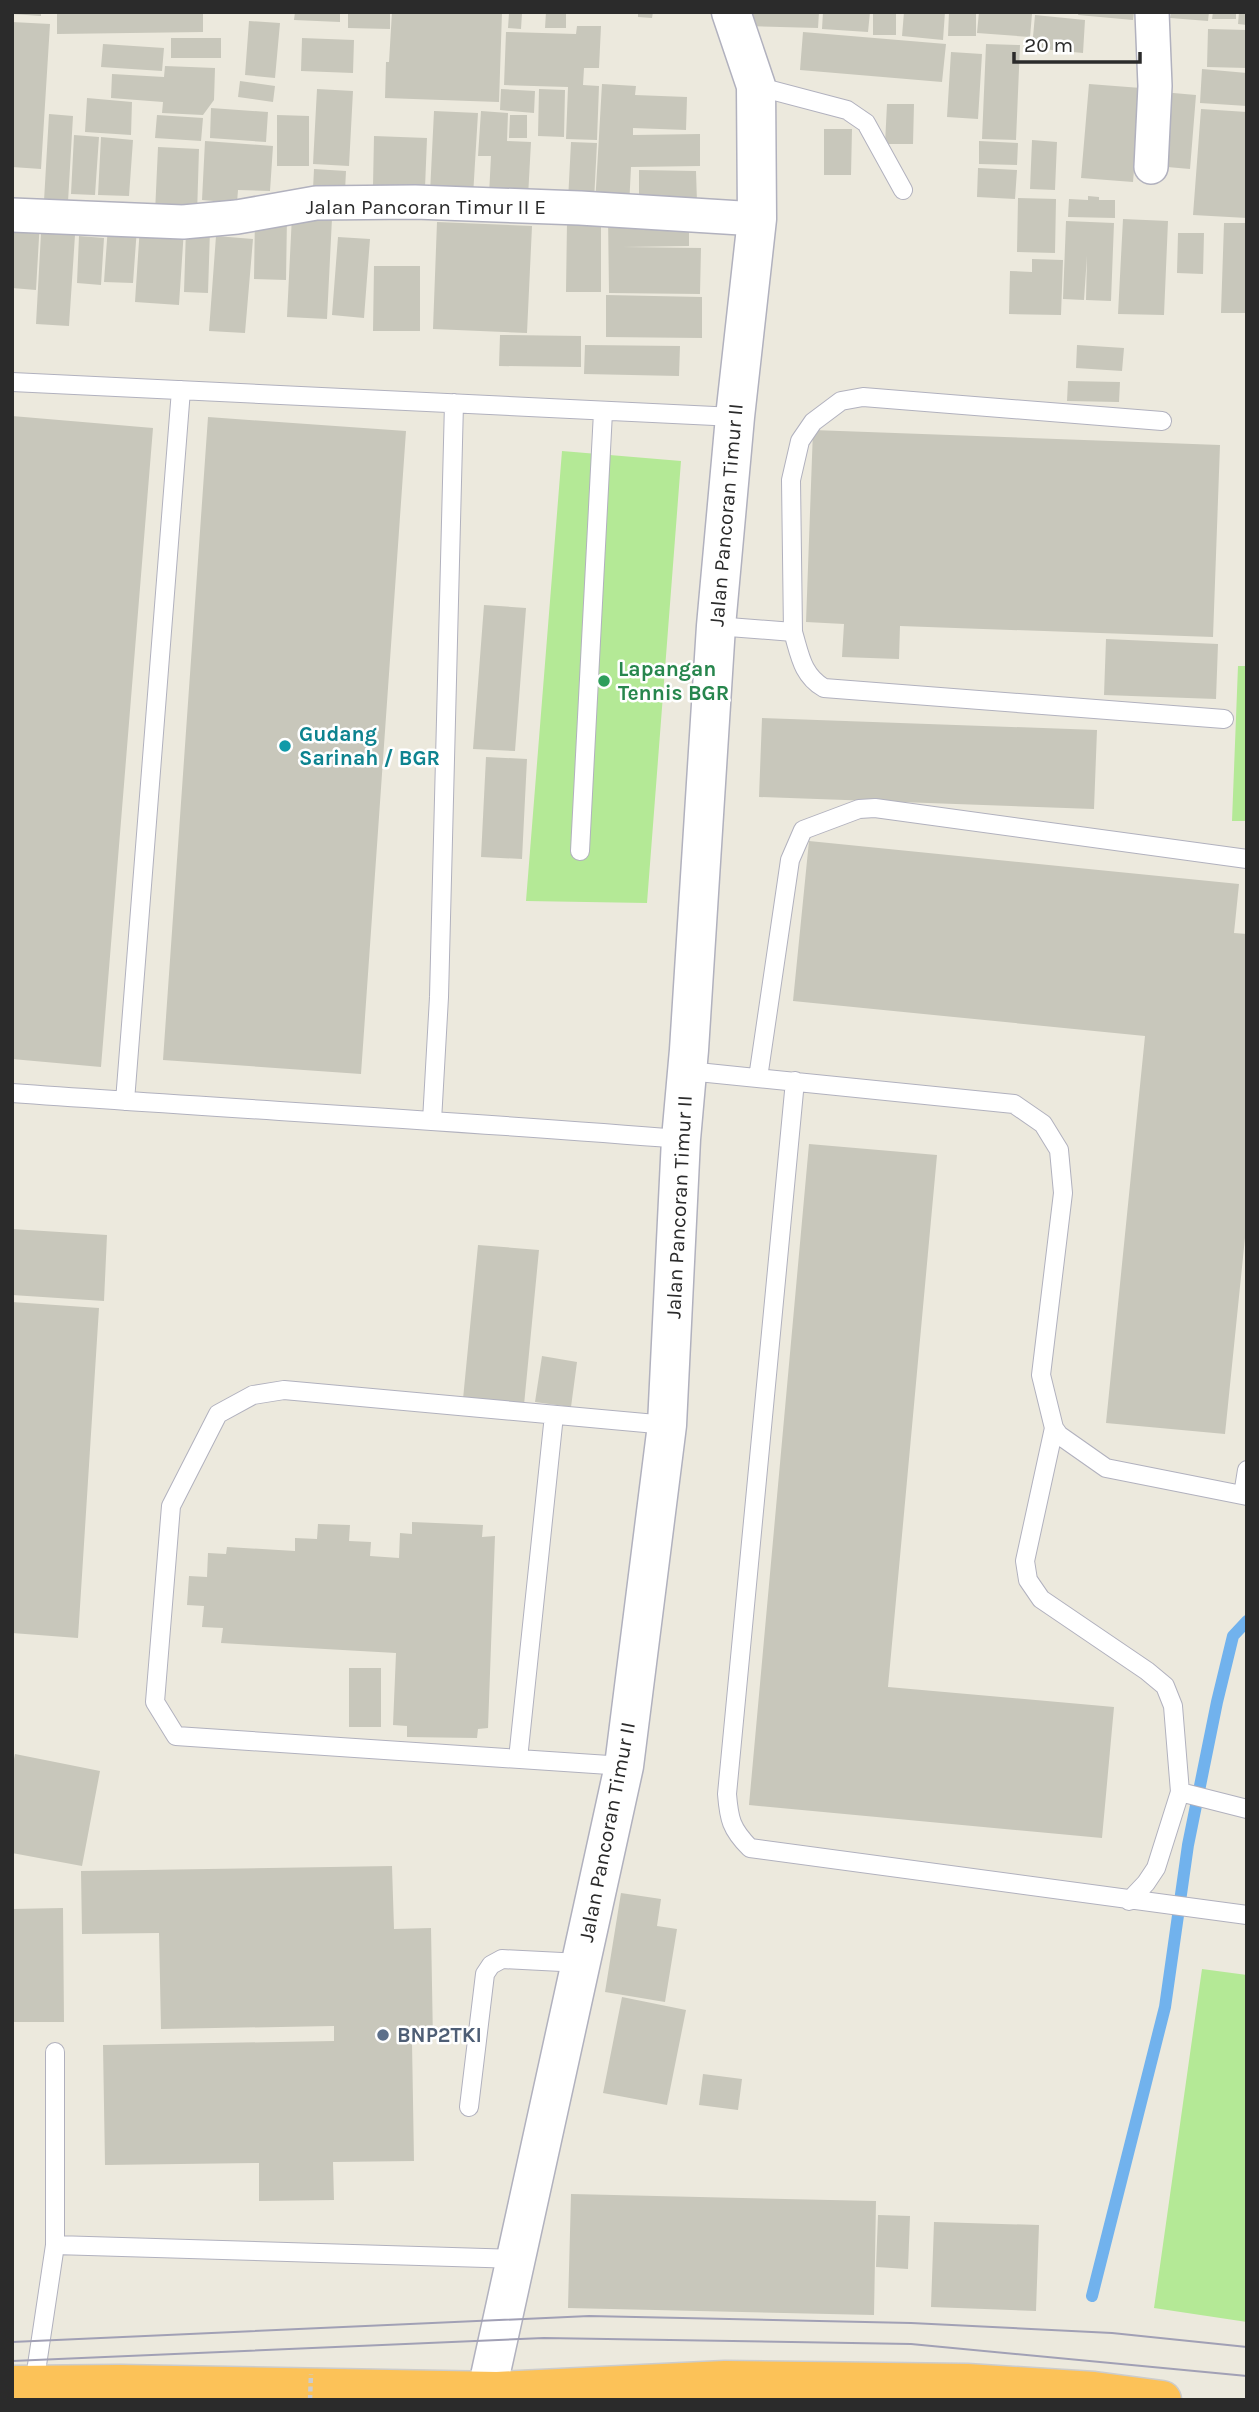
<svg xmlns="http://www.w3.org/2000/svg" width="1259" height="2412" font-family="Karla,sans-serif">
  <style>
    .pitch { fill: #b4e996 }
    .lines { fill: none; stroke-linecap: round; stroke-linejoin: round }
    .stream { stroke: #71b2ed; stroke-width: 12 }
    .building { fill: #c8c7bb }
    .lane-casing { stroke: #b1b1be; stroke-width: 20 }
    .street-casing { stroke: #b1b1be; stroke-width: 36 }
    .secondary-casing { stroke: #b1b1be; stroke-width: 41 }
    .highway-casing { stroke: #ccc; stroke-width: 41 }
    .lane { stroke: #fff; stroke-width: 18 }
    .street { stroke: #fff; stroke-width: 33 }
    .secondary { stroke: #fff; stroke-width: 38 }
    .highway { stroke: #fcc258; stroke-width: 38 }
    .tram { stroke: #a1a0b5; stroke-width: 2 }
    .path-bridge { stroke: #ccc; stroke-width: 4.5; stroke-dasharray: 5 3.5; stroke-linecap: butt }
    .leisure-dot { fill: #2e9e5b; stroke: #fff; stroke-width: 2.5 }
    .culture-dot { fill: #0f9aa8; stroke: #fff; stroke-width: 2.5 }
    .service-dot { fill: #5c6f8a; stroke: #fff; stroke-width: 2.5 }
    .labels { text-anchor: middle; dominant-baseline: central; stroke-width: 5; stroke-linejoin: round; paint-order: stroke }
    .street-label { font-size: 21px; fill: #2b2b2b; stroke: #fff }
    .leisure-label { font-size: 21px; font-weight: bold; fill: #27864d; stroke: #fff; text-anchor: start }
    .culture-label { font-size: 21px; font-weight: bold; fill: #0d838f; stroke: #fff; text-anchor: start }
    .service-label { font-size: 21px; font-weight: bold; fill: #4e5e75; stroke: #fff; text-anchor: start }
  </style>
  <rect width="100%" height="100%" fill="#ece9dd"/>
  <path class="pitch" d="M562,451L681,461L647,903L526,901Z
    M1238,666H1247V821H1232Z
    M1202,1969L1247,1975V2322L1154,2308Z"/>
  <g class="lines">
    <path class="stream" d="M1092,2296L1165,2007L1188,1845L1217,1702L1233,1636L1247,1621"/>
  </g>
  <path class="building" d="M12,12H41V16L12,14Z
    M57,12H203V32L57,34Z
    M295,12H340V22L294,20Z
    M348,12H390V29L348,28Z
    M392,12H502L499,102L385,98L386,62H389Z
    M546,12H566V28H545Z
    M638,12H653L652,18L638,17Z
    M740,12H819L818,28L745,26Z
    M823,12H870L868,32L822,29Z
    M873,12H896V35H873Z
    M904,12H945L943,40L902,36Z
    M949,12H976V36H948Z
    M979,12L1032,14L1030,37L977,33Z
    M1079,12H1134L1133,20L1078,15Z
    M1171,12H1209L1208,21L1170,18Z
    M1213,12H1236V19H1212Z
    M1239,12H1247V25L1238,24Z
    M509,13H522L521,29L508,28Z
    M1035,15L1085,20L1083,53L1032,48Z
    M249,21L280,23L275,78L245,75Z
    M12,22L50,24L41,169L12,167Z
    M577,26H601L599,68H584L583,85L599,86L597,140L566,139L568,87L504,85L506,32L576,34Z
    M1208,29L1247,30V68L1207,67Z
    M803,32L946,44L942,82L800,70Z
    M171,38H221V58H171Z
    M302,38L354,40L353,73L301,71Z
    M103,44L164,48L162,71L101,67Z
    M986,44L1020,45L1016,140L982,139Z
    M951,52L982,54L978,119L947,117Z
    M165,66L215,68L214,100L203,115L162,113L163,102L111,98L112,74L164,77Z
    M1202,69L1247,73V106L1200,103Z
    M240,81L275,86L273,102L238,97Z
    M602,84L636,86L635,95L687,97L686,130L633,128V135L700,134V166L631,167L629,207L595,205Z
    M1089,84L1141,88L1133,182L1081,178Z
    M317,89L353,91L349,166L313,164Z
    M501,89L535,91L534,113L500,110Z
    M539,89L565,90L564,137L538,136Z
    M1162,92L1196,95L1190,169L1156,166Z
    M87,98L132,102L131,135L85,132Z
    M887,104H914L913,144H885Z
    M211,108L268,112L266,142L210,138Z
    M1201,109L1247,112V218L1193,215Z
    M434,111L478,113L473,196L430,193Z
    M481,111L508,113L507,141L531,142L528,197L489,195L491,156H478Z
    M49,114L73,116L68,202L44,201Z
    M157,115L203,118L201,141L155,138Z
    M277,115L309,116V166H277Z
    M510,115H527V138H509Z
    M824,129H852L851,175H824Z
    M74,135L99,137L95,195L71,194Z
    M374,136L427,138L425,188L373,186Z
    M101,137L133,140L129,196L98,195Z
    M1032,140L1057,142L1055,190L1030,189Z
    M205,141L273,146L270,191L238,190L237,203L202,200Z
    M979,141L1018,143L1017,165L979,164Z
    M571,142L597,143L594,201H568Z
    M158,147L199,149L197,215L155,213Z
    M978,168L1017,170L1015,199L977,197Z
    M314,169L346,171L345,191L313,189Z
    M639,170L696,171L697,203L639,202Z
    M1088,196L1099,197V200H1115V218L1068,217L1069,199L1088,200Z
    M1018,198L1056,199L1055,253L1017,252Z
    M255,215L287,216L286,280L254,279Z
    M292,215L332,218L327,319L287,317Z
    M608,215H689V246L623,247L701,248L700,294L609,293Z
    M12,218L40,220L36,290L12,288Z
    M1123,219L1168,221L1164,315L1118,314Z
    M1066,221L1114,223L1111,301L1086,300L1087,256L1084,300L1063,299Z
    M437,222L532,226L527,333L433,329Z
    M567,222L601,223V292H566Z
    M1224,223H1247V313H1221Z
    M108,226L137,228L133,283L104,282Z
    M140,226L184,229L179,305L135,302Z
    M186,229L210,230L208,293L184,292Z
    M41,233L75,235L69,326L36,324Z
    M1178,233H1204L1203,274L1177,273Z
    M79,236L104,238L101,285L77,283Z
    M216,236L253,239L245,333L209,331Z
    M338,237L370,239L364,318L332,315Z
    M1032,259L1063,260L1061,315L1009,314L1010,271L1032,272Z
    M374,266H420V331H373Z
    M606,295L702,297V338L606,337Z
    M500,335L581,336V367L499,366Z
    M585,345L680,346L679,376L584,374Z
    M1077,345L1124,348L1122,371L1076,368Z
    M1068,381L1120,382L1119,402L1067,401Z
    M12,416L153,428L101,1067L12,1059Z
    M208,417L406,431L361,1074L163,1060Z
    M813,430L1220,445L1213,637L900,626L899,659L842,657L844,624L806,622Z
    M484,605L526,608L515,751L473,749Z
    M1106,639L1218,644L1216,699L1104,695Z
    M762,718L1097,730L1094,809L759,797Z
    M486,757L527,759L522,859L481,857Z
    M809,841L1239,884L1234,933L1247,934V1218L1225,1434L1106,1423L1145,1036L793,1001Z
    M809,1144L937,1155L888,1687L1114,1707L1102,1838L749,1805Z
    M12,1229L107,1235L104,1301L12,1295Z
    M478,1245L539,1250L524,1405L463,1399Z
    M12,1302L99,1308L78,1638L12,1633Z
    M542,1356L577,1362L571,1407L535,1402Z
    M412,1522L483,1525L482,1537L495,1536L488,1728L478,1729L477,1738L407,1737V1726L393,1725L396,1653L221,1643L223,1628L202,1627L204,1606L187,1605L189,1576L207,1577L208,1553L226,1554L227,1547L295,1551V1538L317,1539L318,1524L350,1525L349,1541L371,1542L370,1556L399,1558L400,1533L412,1534Z
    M349,1668H381V1727H349Z
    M15,1754L100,1771L82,1866L12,1853V1769Z
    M392,1866L394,1929L431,1928L433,2042H412L414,2161L333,2162L334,2200L259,2201V2163L105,2165L103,2045L334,2041V2026L161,2029L159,1933L82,1934L81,1871Z
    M621,1893L661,1899L657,1926L677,1929L665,2002L605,1992Z
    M63,1908L64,2022H12V1909Z
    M622,1997L686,2010L667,2105L603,2093Z
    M703,2074L742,2079L738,2110L699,2105Z
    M571,2194L876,2201L874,2315L568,2308Z
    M878,2215L910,2216L908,2269L876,2267Z
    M934,2222L1039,2225L1036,2311L931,2307Z"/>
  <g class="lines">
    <defs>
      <path id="lane" d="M756,86L847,110L866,123L903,190
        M12,382L735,417
        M716,626L793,632C800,655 802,675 824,688L1224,719
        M793,632L791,480L800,441L813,422L841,401L863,397L1162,421
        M580,851L603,412
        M688,1071L1014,1104L1043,1124L1059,1150L1063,1193L1041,1375L1054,1428L1059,1435L1106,1468L1247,1496
        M758,1078L790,860L803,830L859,809L875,808L1247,859
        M795,1081L727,1794C729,1819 731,1829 750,1848L1247,1915
        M12,1093C235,1109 458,1121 681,1139
        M125,1101L181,390
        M432,1121L439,997L454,403
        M1054,1428L1025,1561L1028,1580L1041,1599L1147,1671L1165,1686L1173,1706L1180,1792L1247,1809
        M1243,1495L1247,1470
        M518,1759L554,1415
        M624,1766L176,1736L155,1702L171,1506L218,1414L253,1395L284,1390L667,1425
        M1129,1901L1146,1883L1156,1868L1180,1792
        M469,2107L485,1974L491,1965L502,1959L581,1963
        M55,2245L516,2259
        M34,2385L55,2245V2052"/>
      <path id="street" d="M1151,167L1155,86L1152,12
        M12,215L183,222L237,217L316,203L415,202L580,208L757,219"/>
      <path id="secondary" d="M487,2390L624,1766L667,1425L681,1139L689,1050L716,626L735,417L757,219L756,86L731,12"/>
      <path id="highway" d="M12,2385L120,2384L497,2391L725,2380L967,2383L1094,2391L1162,2400"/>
    </defs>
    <use href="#lane" class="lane-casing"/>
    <use href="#street" class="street-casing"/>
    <use href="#secondary" class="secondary-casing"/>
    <use href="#highway" class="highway-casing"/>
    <use href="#lane" class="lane"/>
    <use href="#street" class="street"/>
    <use href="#secondary" class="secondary"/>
    <use href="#highway" class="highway"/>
    <path class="tram" d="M12,2342L589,2316L911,2323L1112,2333L1247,2347
      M12,2361L544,2338L911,2344L1247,2376"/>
    <path class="path-bridge" d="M310,2400L311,2374"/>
  </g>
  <circle class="leisure-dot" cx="604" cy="681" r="7"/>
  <circle class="culture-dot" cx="285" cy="746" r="7"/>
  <circle class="service-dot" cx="383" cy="2035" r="7"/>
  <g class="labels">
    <g class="street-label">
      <text x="426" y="207">Jalan Pancoran Timur II E</text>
      <text transform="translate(726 515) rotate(-85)">Jalan Pancoran Timur II</text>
      <text transform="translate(679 1207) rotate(-87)">Jalan Pancoran Timur II</text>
      <text transform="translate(607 1832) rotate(-79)">Jalan Pancoran Timur II</text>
    </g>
    <g class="leisure-label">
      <text x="618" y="669">Lapangan<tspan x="618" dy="24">Tennis BGR</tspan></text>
    </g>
    <g class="culture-label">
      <text x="299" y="734">Gudang<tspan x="299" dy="24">Sarinah / BGR</tspan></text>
    </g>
    <g class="service-label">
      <text x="397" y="2035">BNP2TKI</text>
    </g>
  </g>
  <rect width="1259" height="2412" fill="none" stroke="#2b2b2b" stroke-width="28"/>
  <path d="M1014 52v10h126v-10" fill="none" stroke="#2b2b2b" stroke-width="3.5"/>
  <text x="1024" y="52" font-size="21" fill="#2b2b2b" stroke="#ffffff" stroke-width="5" paint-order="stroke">20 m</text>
</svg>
